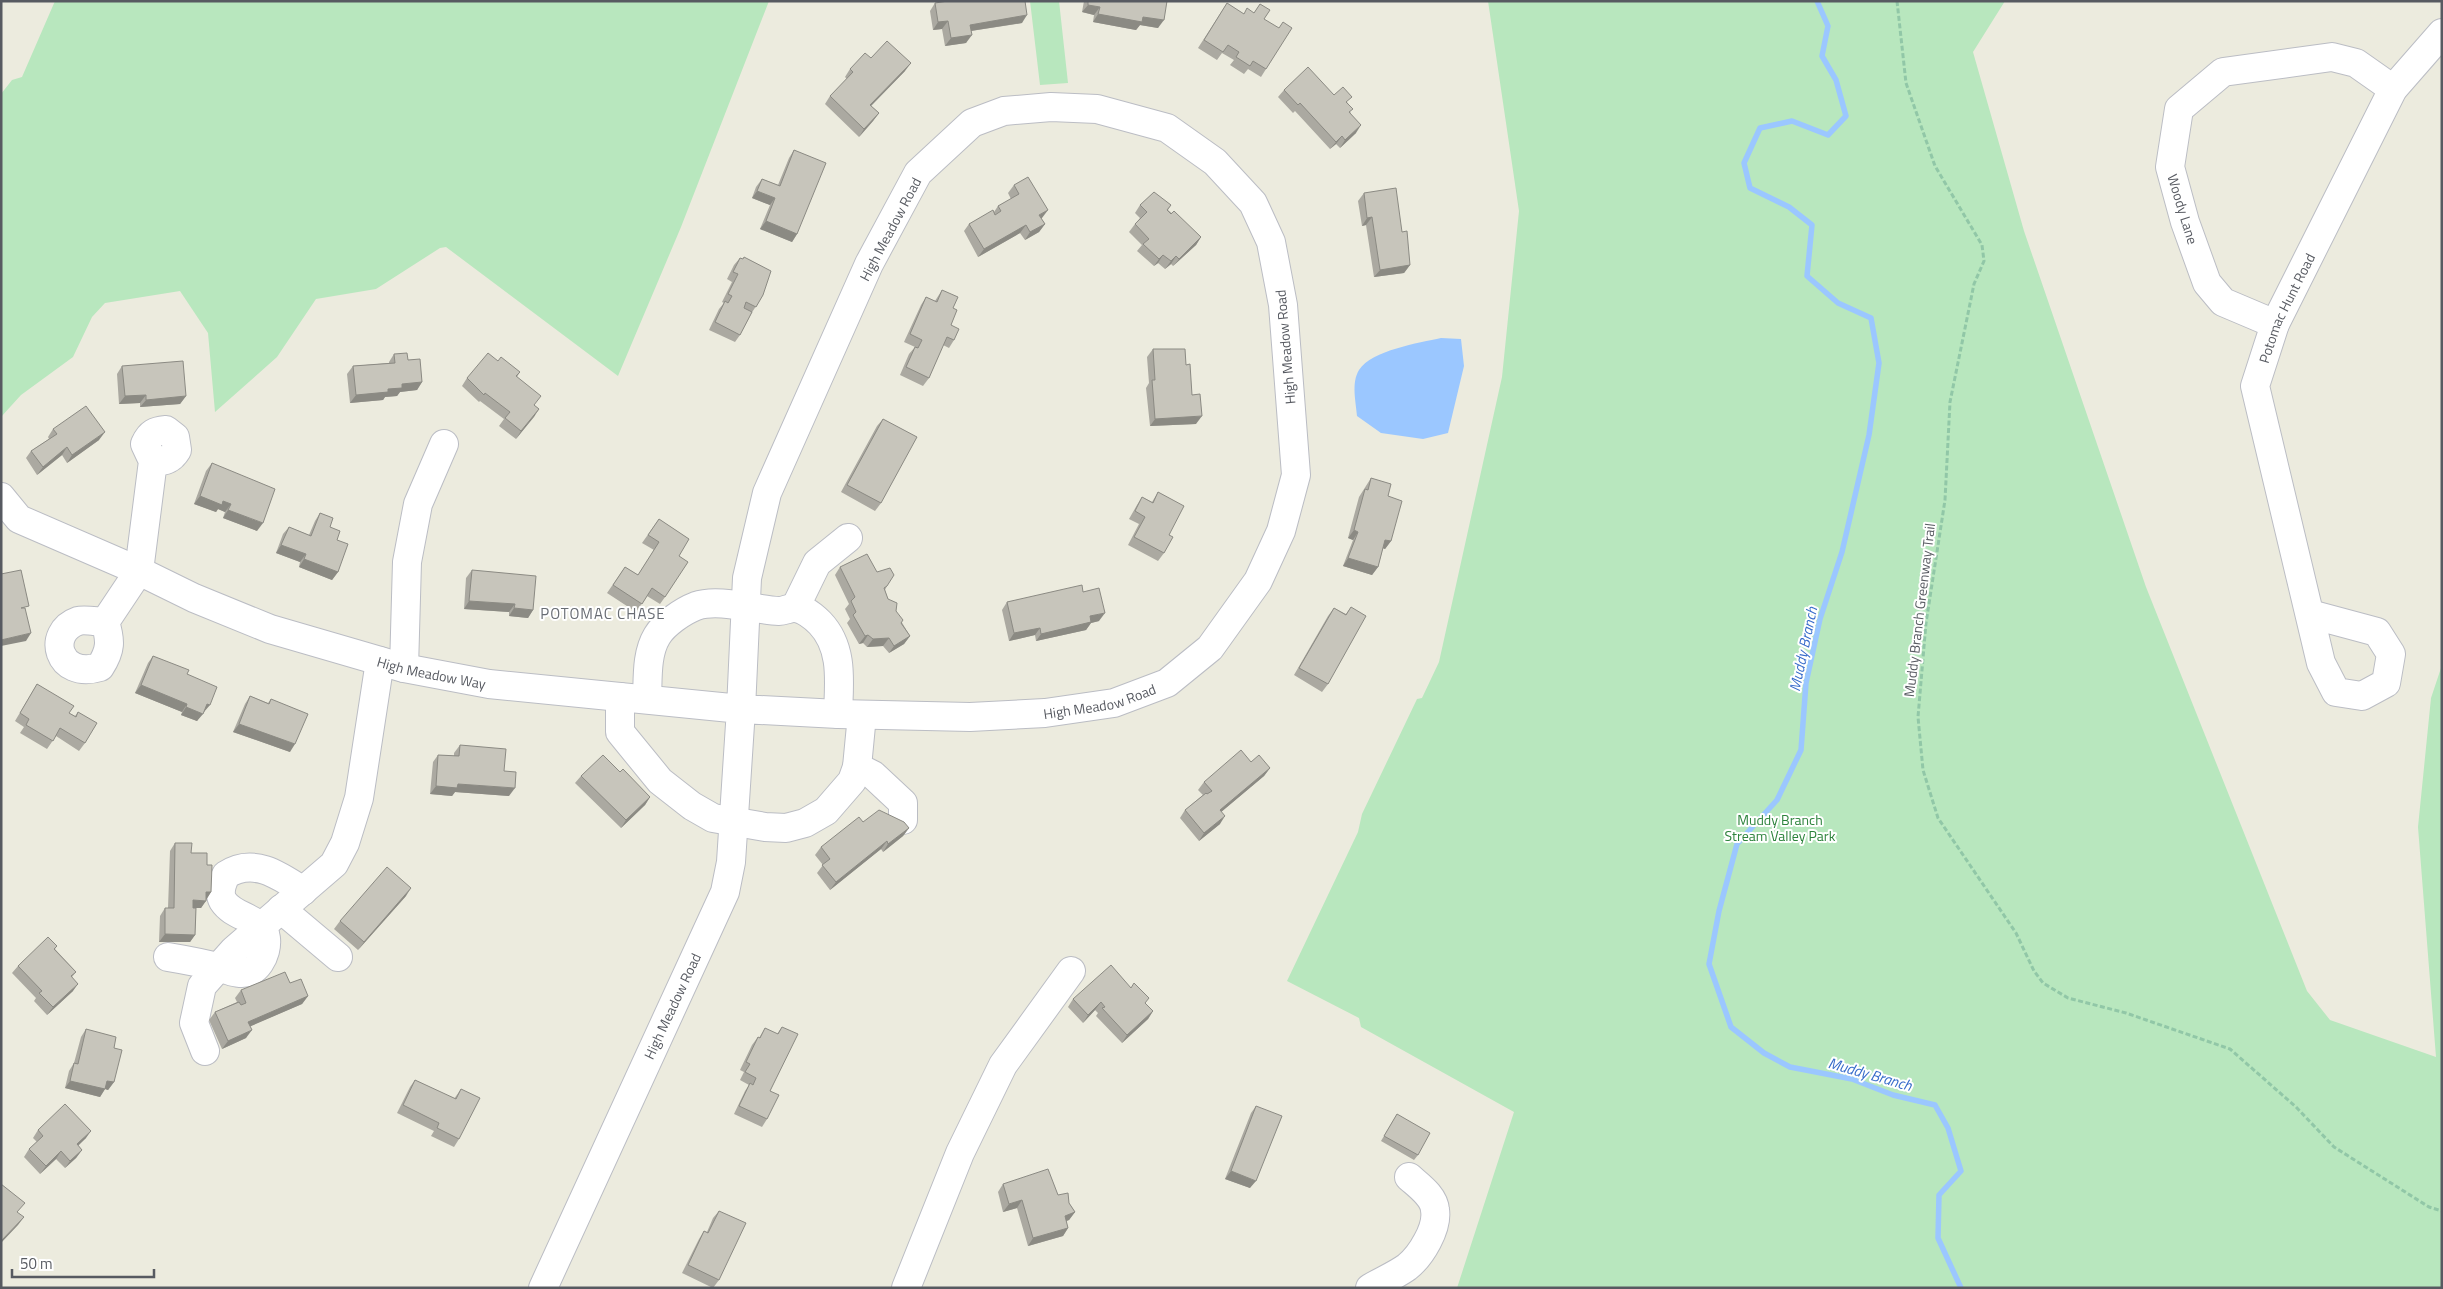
<svg xmlns="http://www.w3.org/2000/svg" width="2443" height="1289" font-family="'Titillium Web',sans-serif">
  <style>
    .green { fill: #b8e7be }
    .water { fill: #9bc7ff }
    .lines { fill: none; stroke-linecap: round; stroke-linejoin: round }
    .stream { stroke: #9bc7ff; stroke-width: 5.5 }
    .minor-casing { stroke: #bbbdc4; stroke-width: 30 }
    .path { stroke: #91c7a7; stroke-width: 3; stroke-dasharray: 5 2.5; stroke-linecap: butt }
    .minor { stroke: #fff; stroke-width: 28 }
    .wall { fill: #aba9a1 }
    .shaded-wall { fill: #8b8a83 }
    .building { fill: #c7c5bb; stroke: #8b8a83 }
    .labels { text-anchor: middle; dominant-baseline: central; stroke-width: 4; stroke-linejoin: round; paint-order: stroke }
    .street-label { font-size: 14px; fill: #575a61; stroke: #fff }
    .park-label { font-size: 14px; fill: #2d833c; stroke: #fff }
    .neighbourhood-label { font-size: 15px; letter-spacing: 1px; fill: #686c73; stroke: #fff }
    .water-label { font-size: 15px; font-style: italic; fill: #366bca; stroke: #fff }
  </style>
  <rect width="100%" height="100%" fill="#ecebde"/>
  <path class="green" d="M55,1H769L681,227L618,376L446,247L440,248L376,289L316,299L277,357L215,412L208,333L180,291L105,303L92,317L73,357L21,395L1,417V94L12,80L22,77Z
    M1030,1H1059L1068,83L1040,85Z
    M1488,1H2005L1973,52L2024,231L2146,587L2307,991L2330,1020L2436,1057L2418,827L2431,698L2442,665V1288H1457L1514,1112L1361,1027L1359,1018L1287,981L1358,832L1362,814L1417,699L1422,698L1439,662L1502,377L1519,211Z"/>
  <path class="water" d="M1441,338L1461,339L1464,366L1448,433L1423,439L1381,433L1357,416C1356,402 1351,383 1359,370C1372,350 1419,343 1441,338Z"/>
  <g class="lines">
    <path class="stream" d="M1817,1L1828,26L1822,56L1836,80L1846,116L1828,135L1792,121L1760,128L1744,163L1750,188L1789,207L1812,225L1807,276L1838,303L1871,318L1879,363L1869,435L1842,552L1820,619L1806,683L1801,750L1777,800L1737,844L1719,911L1709,964L1731,1027L1764,1053L1790,1067L1852,1079L1893,1095L1935,1105L1948,1128L1961,1171L1939,1195L1938,1238L1961,1288"/>
    <defs>
      <g id="minor">
        <path d="M2275,324L2223,302L2207,283L2185,222L2170,167L2179,109L2223,72L2332,57L2356,63L2393,89"/>
        <path id="s1" d="M1,497L19,519L139,571L194,598L270,629L404,668L489,684L741,709L838,714L970,717L1045,713L1114,703L1167,683L1210,648L1258,581L1281,531L1296,475L1283,305L1271,242L1253,203L1215,162L1167,128L1097,109L1051,107L1004,111L972,123L918,173L869,264L767,493L747,578L741,709L731,862L725,892L543,1288"/>
        <path d="M795,608L817,563L848,538"/>
        <path id="s2" d="M2310,614L2377,632L2391,654L2386,683L2362,696L2336,692L2321,663L2255,386L2275,324L2393,89L2442,33"/>
        <path d="M105,622C98,622 85,619 78,621C46,632 57,680 100,667C111,650 111,641 105,622L139,571L153,461C164,462 171,460 177,450L175,437L166,430C155,431 150,433 145,444L153,461"/>
        <path d="M404,668L407,562L418,504L444,444"/>
        <path d="M620,697V732L660,781L692,806L713,818L765,827L786,828L805,823L826,811L852,781L857,767L862,715"/>
        <path d="M647,699C648,679 646,654 657,636C664,624 683,611 696,606C719,598 755,610 779,611C784,611 789,608 794,608C803,608 814,617 820,623C844,648 839,683 838,714"/>
        <path d="M857,767L873,775L903,803V820"/>
        <path d="M281,909L338,957"/>
        <path d="M168,957C186,960 203,963 221,968C230,971 242,976 251,971C264,964 272,939 261,927C250,916 232,915 223,901C218,892 222,883 226,875C253,857 279,875 303,891"/>
        <path d="M205,1051L194,1023L202,986L234,950L334,864L345,843L359,798L380,661"/>
        <path d="M906,1288L960,1153L1003,1065L1071,971"/>
        <path d="M1370,1288C1382,1281 1396,1275 1407,1267C1421,1256 1438,1228 1435,1210C1434,1196 1419,1186 1409,1177"/>
      </g>
    </defs>
    <use href="#minor" class="minor-casing"/>
    <path class="path" d="M1897,1L1906,83L1935,166L1982,245L1984,261L1974,284L1950,402L1945,500L1926,623L1918,717L1923,770L1938,818L2016,933L2034,971L2043,983L2068,998L2126,1013L2230,1049L2296,1107L2334,1147L2429,1207L2442,1211"/>
    <use href="#minor" class="minor"/>
  </g>
  <path class="wall" d="M944,1H1025L1022,23L971,31L966,43L945,46L942,29L933,30L930,11L935,3L944,2Z
    M1084,1H1167L1158,28L1140,25L1136,30L1093,22L1094,15L1082,12Z
    M1227,3L1243,14L1254,13L1260,4L1264,19L1266,69L1261,77L1248,69L1244,74L1230,65L1234,60L1222,53L1217,60L1198,48Z
    M871,58L905,71L871,106L879,113L873,121L859,137L825,104L830,96L847,79L845,77L850,69Z
    M1284,90L1334,95L1348,103L1356,133L1340,148L1336,144L1330,149L1295,111L1293,113L1278,97Z
    M794,150L797,234L792,242L760,229L770,205L752,198L756,187L762,179L778,185L789,158Z
    M1014,185L1042,218H1041L1045,224L1039,232L1025,240L1020,233L978,257L964,231L969,224L994,212L998,206L1011,199L1008,193Z
    M1364,193L1410,265L1404,273L1374,277L1366,225L1362,226L1358,201Z
    M1140,205H1171L1168,210L1201,237L1196,245L1173,266L1171,264L1165,269L1158,263L1154,266L1137,251L1142,245L1129,232L1135,224L1140,218L1135,213Z
    M740,258L763,295L751,314L740,335L735,342L709,330L719,309L724,303L722,302L732,282L727,279L734,265Z
    M942,290L953,308L951,325L954,340L949,348L943,345L929,378L923,386L900,375L909,354L915,347L904,342L921,305L926,297L935,301Z
    M1153,349L1186,365L1196,424L1150,426L1146,388L1149,383L1147,357Z
    M394,354L408,360L422,382L417,390L400,392L397,396L385,397L383,400L350,403L347,374L353,366L389,363V362Z
    M498,361L520,372L517,377L534,405L539,409L516,439L499,426L504,419L480,401L479,402L462,386L467,378Z
    M122,366L186,396L180,404L140,407V403L119,404L117,374Z
    M883,419L881,503L875,511L841,492L877,426Z
    M53,429L99,440L67,463L62,455L37,475L26,458L31,451L49,439L48,437Z
    M212,463L257,531L223,518L225,512L218,509L216,512L194,504L206,471Z
    M1371,478L1388,496L1391,541L1385,549L1383,548L1378,567L1372,575L1343,566L1353,540L1348,538L1359,497Z
    M1158,492L1169,535L1164,553L1158,561L1128,545L1139,524L1129,519L1137,505L1142,497L1152,502Z
    M320,513L330,527L337,540L338,572L332,580L299,567L300,562L276,553L283,534L289,527L309,535L315,521Z
    M659,519L679,556L665,597L660,604L647,596L636,612L607,593L625,567L638,575L654,550L642,543Z
    M840,567L877,572L887,586L885,590L888,599L910,636L904,644L889,653L883,646L867,647L863,643L859,644L847,623L850,619L845,609L849,604L835,575Z
    M472,570L533,610L528,618L509,616V612L464,609L466,578Z
    M1083,592L1099,621L1091,623L1086,630L1036,641L1035,635L1009,641L1002,610L1007,602Z
    M1351,607L1328,684L1322,692L1294,675L1328,616L1334,608L1346,614Z
    M153,656L187,674L204,712H203L197,721L181,715L182,712L135,693L148,663Z
    M37,684L69,713L75,716L78,712L85,743L79,751L56,736L47,749L20,733L24,727L15,721Z
    M250,696L268,703L271,699L290,752L233,732L245,704Z
    M460,745L504,771L509,796L455,792L452,796L430,794L433,762L438,755L454,756V753Z
    M1251,762L1270,768L1264,776L1221,812L1220,824L1199,841L1180,818L1185,810L1203,795L1198,790L1204,782Z
    M620,772L650,797L645,805L621,828L575,783L581,776Z
    M863,822L909,828L903,836L883,852L881,849L830,890L817,873L823,865L815,855L821,847Z
    M175,843L191,853L207,865L211,892L201,908H196L195,935L190,942H159L160,916L165,908H168L170,851Z
    M406,896L358,950L334,929L340,921Z
    M57,946L55,949L76,972L72,977L73,991L47,1015L34,1001L36,998L12,973L18,966Z
    M290,983L308,996L302,1004L250,1026L246,1038L222,1049L209,1020L215,1012L237,1002L235,998L241,990Z
    M1073,999L1145,1004L1153,1011L1148,1019L1122,1043L1096,1016L1098,1013L1095,1010L1083,1023L1068,1007Z
    M782,1027L770,1091L767,1119L762,1127L734,1114L745,1091L749,1085L740,1080L744,1072L740,1070L752,1045L758,1037L759,1038L765,1028L777,1034Z
    M86,1029L114,1048V1082L108,1090L105,1089L100,1097L65,1088L69,1071L74,1063L81,1037Z
    M415,1080L454,1099L461,1089L459,1139L454,1147L431,1136L434,1131L397,1113L410,1087Z
    M1256,1106L1250,1188L1225,1179L1251,1113Z
    M1397,1114L1418,1155L1414,1160L1381,1141Z
    M38,1130L86,1138L78,1146L82,1150L76,1158L65,1168L56,1159L40,1174L24,1157L29,1149L37,1142L33,1138Z
    M1003,1184L1069,1203L1075,1212L1069,1220L1066,1221L1068,1228L1063,1236L1028,1246L1017,1208L1003,1212L998,1192Z
    M719,1211V1280L713,1288L682,1273L699,1239L704,1231L707,1232L713,1218Z"/>
  <path class="shaded-wall" d="M1088,5L1100,7L1094,15L1082,12Z
    M1098,14L1143,17L1164,20L1158,28L1140,25L1136,30L1093,22Z
    M1027,15L1022,23L964,32L970,25Z
    M948,21L942,29L933,30L938,22Z
    M972,35L966,43L945,46L951,38Z
    M911,63L905,71L864,113L870,105Z
    M879,113L873,121L859,137L864,129Z
    M1361,125L1356,133L1340,148L1345,140Z
    M1342,136L1336,144L1330,149L1336,142Z
    M757,191L775,198L770,205L752,198Z
    M1048,210L1042,218L1034,222L1039,215Z
    M1372,217L1366,225L1362,226L1367,218Z
    M766,221L797,234L792,242L760,229Z
    M1045,224L1039,232L1025,240L1030,232Z
    M1026,225L1020,233L978,257L984,249Z
    M1201,237L1196,245L1173,266L1179,259Z
    M1163,255L1158,263L1154,266L1159,259Z
    M1176,256L1171,264L1165,269L1171,261Z
    M1410,265L1404,273L1374,277L1380,270Z
    M422,382L417,390L400,392L397,396L385,397L383,400L350,403L356,395L388,389L402,384Z
    M146,395L140,403L119,404L125,396Z
    M186,396L180,404L140,407L146,400Z
    M539,409L534,417L516,439L521,431Z
    M1202,416L1196,424L1150,426L1155,419Z
    M105,432L99,440L67,463L72,455Z
    M67,447L62,455L37,475L43,467Z
    M200,496L223,501L231,504L225,512L218,509L216,512L194,504Z
    M228,510L263,523L257,531L223,518Z
    M1354,530L1358,532L1353,540L1348,538Z
    M1385,540L1391,541L1385,549L1380,547Z
    M281,545L306,554L300,562L276,553Z
    M1348,558L1378,567L1372,575L1343,566Z
    M304,559L338,572L332,580L299,567Z
    M469,601L515,604L509,612L464,609Z
    M514,608L533,610L528,618L509,616Z
    M1105,613L1099,621L1091,623L1086,630L1036,641L1041,634L1090,616Z
    M1040,628L1035,635L1009,641L1014,633Z
    M31,633L26,641L1,646V640Z
    M868,635L863,643L859,644L865,636Z
    M910,636L904,644L889,653L894,646Z
    M889,638L883,646L867,647L873,639Z
    M141,685L187,704L182,712L135,693Z
    M207,704L210,705L204,712L201,711Z
    M186,707L203,714L197,721L181,715Z
    M239,724L295,744L290,752L233,732Z
    M1270,768L1264,776L1214,818L1220,810Z
    M458,784L515,788L509,796L455,792L452,796L430,794L436,786Z
    M650,797L645,805L621,828L626,820Z
    M1225,816L1220,824L1199,841L1204,833Z
    M909,828L903,836L883,852L888,844Z
    M887,841L881,849L830,890L836,882Z
    M411,888L406,896L358,950L364,942Z
    M206,892H211L206,900Z
    M193,900L206,901L201,908H188Z
    M165,934L195,935L190,942H159Z
    M78,984L73,991L47,1015L53,1007Z
    M308,996L302,1004L242,1030L248,1022Z
    M1101,1002L1095,1010L1083,1023L1088,1015Z
    M1153,1011L1148,1019L1122,1043L1127,1035Z
    M252,1030L246,1038L222,1049L228,1041Z
    M70,1081H107L114,1082L108,1090L105,1089L100,1097L65,1088Z
    M91,1131L86,1138L71,1152L77,1144Z
    M82,1150L76,1158L65,1168L70,1161Z
    M61,1151L56,1159L40,1174L46,1166Z
    M1231,1171L1256,1181L1250,1188L1225,1179Z
    M1022,1200L1017,1208L1003,1212L1009,1204Z
    M1075,1212L1069,1220L1059,1224L1065,1216Z
    M24,1217L18,1225L1,1243V1241Z
    M1068,1228L1063,1236L1028,1246L1033,1238Z"/>
  <path class="building" d="M948,1H1025L1027,15L970,25L972,35L951,38L948,21L938,22L935,3Z
    M1088,1H1167L1164,20L1143,17L1142,22L1098,14L1100,7L1088,5Z
    M1227,3L1244,14L1247,8L1254,13L1260,4L1270,10L1264,19L1279,28L1283,22L1292,28L1266,69L1253,61L1250,66L1236,57L1239,52L1228,45L1223,52L1204,40Z
    M887,41L911,63L870,105L879,113L864,129L830,96L853,72L850,69L865,53L871,58Z
    M1308,67L1334,95L1343,87L1352,97L1346,102L1353,109L1349,112L1361,125L1345,140L1342,136L1336,142L1300,103L1298,105L1284,90Z
    M794,150L826,163L797,234L766,221L775,198L757,191L762,179L780,186Z
    M1028,177L1048,210L1039,215L1045,224L1030,232L1026,225L984,249L969,224L993,210L995,215L1001,211L998,206L1019,194L1014,185Z
    M1396,188L1402,232L1407,231L1410,265L1380,270L1372,217L1367,218L1364,193Z
    M1154,192L1171,205L1167,210L1171,214L1174,211L1201,237L1179,259L1176,256L1171,261L1163,255L1159,259L1143,244L1149,239L1135,224L1147,212L1140,205Z
    M744,257L771,271L763,295L756,307L746,302L744,308L752,312L740,335L715,322L725,301L728,303L732,296L728,294L738,274L733,272L740,258L743,259Z
    M942,290L958,297L953,308L957,310L951,325L959,329L954,340L947,337L929,378L906,367L915,347L918,348L922,340L910,334L926,297L937,302Z
    M1153,349H1185L1186,365L1190,364L1192,395L1200,394L1202,416L1155,419L1152,380H1155Z
    M407,353L408,360L420,359L422,382L402,384V388L388,389V392L356,395L353,366L395,363L394,354Z
    M488,353L498,361L501,357L520,372L516,376L541,396L534,405L539,409L521,431L505,418L510,412L485,393L484,395L467,378Z
    M183,361L186,396L146,400V395L125,396L122,366Z
    M86,406L105,432L72,455L67,447L43,467L31,451L57,434L53,429Z
    M883,419L917,437L881,503L847,485Z
    M212,463L275,489L263,523L228,510L231,504L223,501L222,505L200,496Z
    M1371,478L1391,484L1388,496L1402,501L1391,541L1385,540L1378,567L1348,558L1358,532L1354,530L1365,489L1368,490Z
    M1158,492L1184,506L1169,535L1173,537L1164,553L1134,537L1145,517L1135,511L1142,497L1153,503Z
    M320,513L333,518L330,527L340,531L337,540L348,544L338,572L304,559L306,554L281,545L289,527L311,536Z
    M659,519L689,539L679,556L688,562L665,597L652,588L642,604L613,585L625,567L638,575L659,542L648,535Z
    M867,554L877,572L890,568L894,575L887,586L884,588L888,599L897,603L896,611L903,620L901,623L910,636L894,646L889,638L873,639L868,635L865,636L853,615L856,612L851,601L855,597L840,567Z
    M21,570L29,606L21,608H25L31,633L1,640V574Z
    M472,570L536,576L533,610L514,608L515,604L469,601Z
    M1082,585L1083,592L1099,588L1105,613L1090,616L1091,622L1041,634L1040,628L1014,633L1007,602Z
    M1351,607L1366,616L1328,684L1299,668L1334,608L1346,615Z
    M153,656L189,670L187,674L217,687L210,705L207,704L203,714L186,707L187,704L141,685Z
    M37,684L74,706L69,713L76,717L78,712L97,723L85,743L60,728L53,741L26,725L29,719L20,713Z
    M250,696L269,704L271,699L308,714L295,744L239,724Z
    M460,745L506,749L504,771L516,772L515,788L458,784L457,788L436,786L438,755L459,756Z
    M1241,750L1251,762L1259,755L1270,768L1220,810L1225,816L1204,833L1185,810L1206,793L1207,794L1212,791L1204,782Z
    M603,755L620,772L623,769L650,797L626,820L581,776Z
    M879,810L904,822L909,828L888,844L887,841L836,882L822,865L830,859L821,847L859,817L863,822Z
    M175,843H192L191,853H207V865H212L211,892H206V901L193,900V908H196L195,935L165,934V908H174Z
    M387,867L411,888L364,942L340,921Z
    M48,937L57,946L54,949L76,972L71,976L78,984L53,1007L39,993L42,991L18,966Z
    M1111,965L1131,988L1134,983L1149,998L1145,1003L1153,1011L1127,1035L1102,1008L1105,1007L1101,1002L1088,1015L1073,999Z
    M285,972L290,983L301,979L308,996L248,1022L252,1030L228,1041L215,1012L239,1002L241,1005L246,1003L241,990Z
    M782,1027L798,1034L770,1091L779,1095L767,1119L739,1106L750,1083L753,1085L756,1078L745,1072L750,1064L746,1062L758,1037L760,1038L765,1028L778,1034Z
    M86,1029L116,1037L114,1048L122,1050L114,1082L107,1081L105,1089L70,1081L74,1063L78,1064Z
    M415,1080L456,1099L461,1089L480,1098L459,1139L437,1128L439,1123L403,1105Z
    M65,1104L91,1131L77,1144L82,1150L70,1161L61,1151L46,1166L29,1149L43,1136L38,1130Z
    M1256,1106L1282,1116L1256,1181L1231,1171Z
    M1397,1114L1430,1133L1418,1155L1384,1136Z
    M1048,1169L1058,1195L1068,1193L1069,1203L1075,1212L1065,1216L1068,1228L1033,1238L1022,1200L1009,1204L1003,1184Z
    M1,1184L25,1203L17,1212L24,1217L1,1241Z
    M719,1211L746,1223L719,1280L688,1265L704,1231L708,1233Z"/>
  <g class="labels">
    <g class="street-label">
      <text transform="translate(2183 209) rotate(73)">Woody Lane</text>
      <text transform="translate(890 229) rotate(-62)">High Meadow Road</text>
      <text stroke="none"><textPath href="#s2" startOffset="580">Potomac Hunt Road</textPath></text>
      <text transform="translate(1285 347) rotate(-95)">High Meadow Road</text>
      <text transform="translate(1919 610) rotate(-83)">Muddy Branch Greenway Trail</text>
      <text stroke="none"><textPath href="#s1" startOffset="470">High Meadow Way</textPath></text>
      <text stroke="none"><textPath href="#s1" startOffset="1142">High Meadow Road</textPath></text>
      <text transform="translate(672 1006) rotate(-65)">High Meadow Road</text>
    </g>
    <g class="park-label">
      <text x="1780" y="819">Muddy Branch<tspan x="1780" dy="16">Stream Valley Park</tspan></text>
    </g>
    <g class="neighbourhood-label">
      <text x="603" y="613">POTOMAC CHASE</text>
    </g>
    <g class="water-label">
      <text transform="translate(1803 649) rotate(-78)">Muddy Branch</text>
      <text transform="translate(1870 1074) rotate(16)">Muddy Branch</text>
    </g>
  </g>
  <rect width="2443" height="1289" fill="none" stroke="#575a61" stroke-width="5"/>
  <path d="M12 1269v8h142v-8" fill="none" stroke="#575a61" stroke-width="2.5"/>
  <text x="20" y="1269" font-size="15" fill="#575a61" stroke="#ffffff" stroke-width="4" paint-order="stroke">50 m</text>
</svg>
